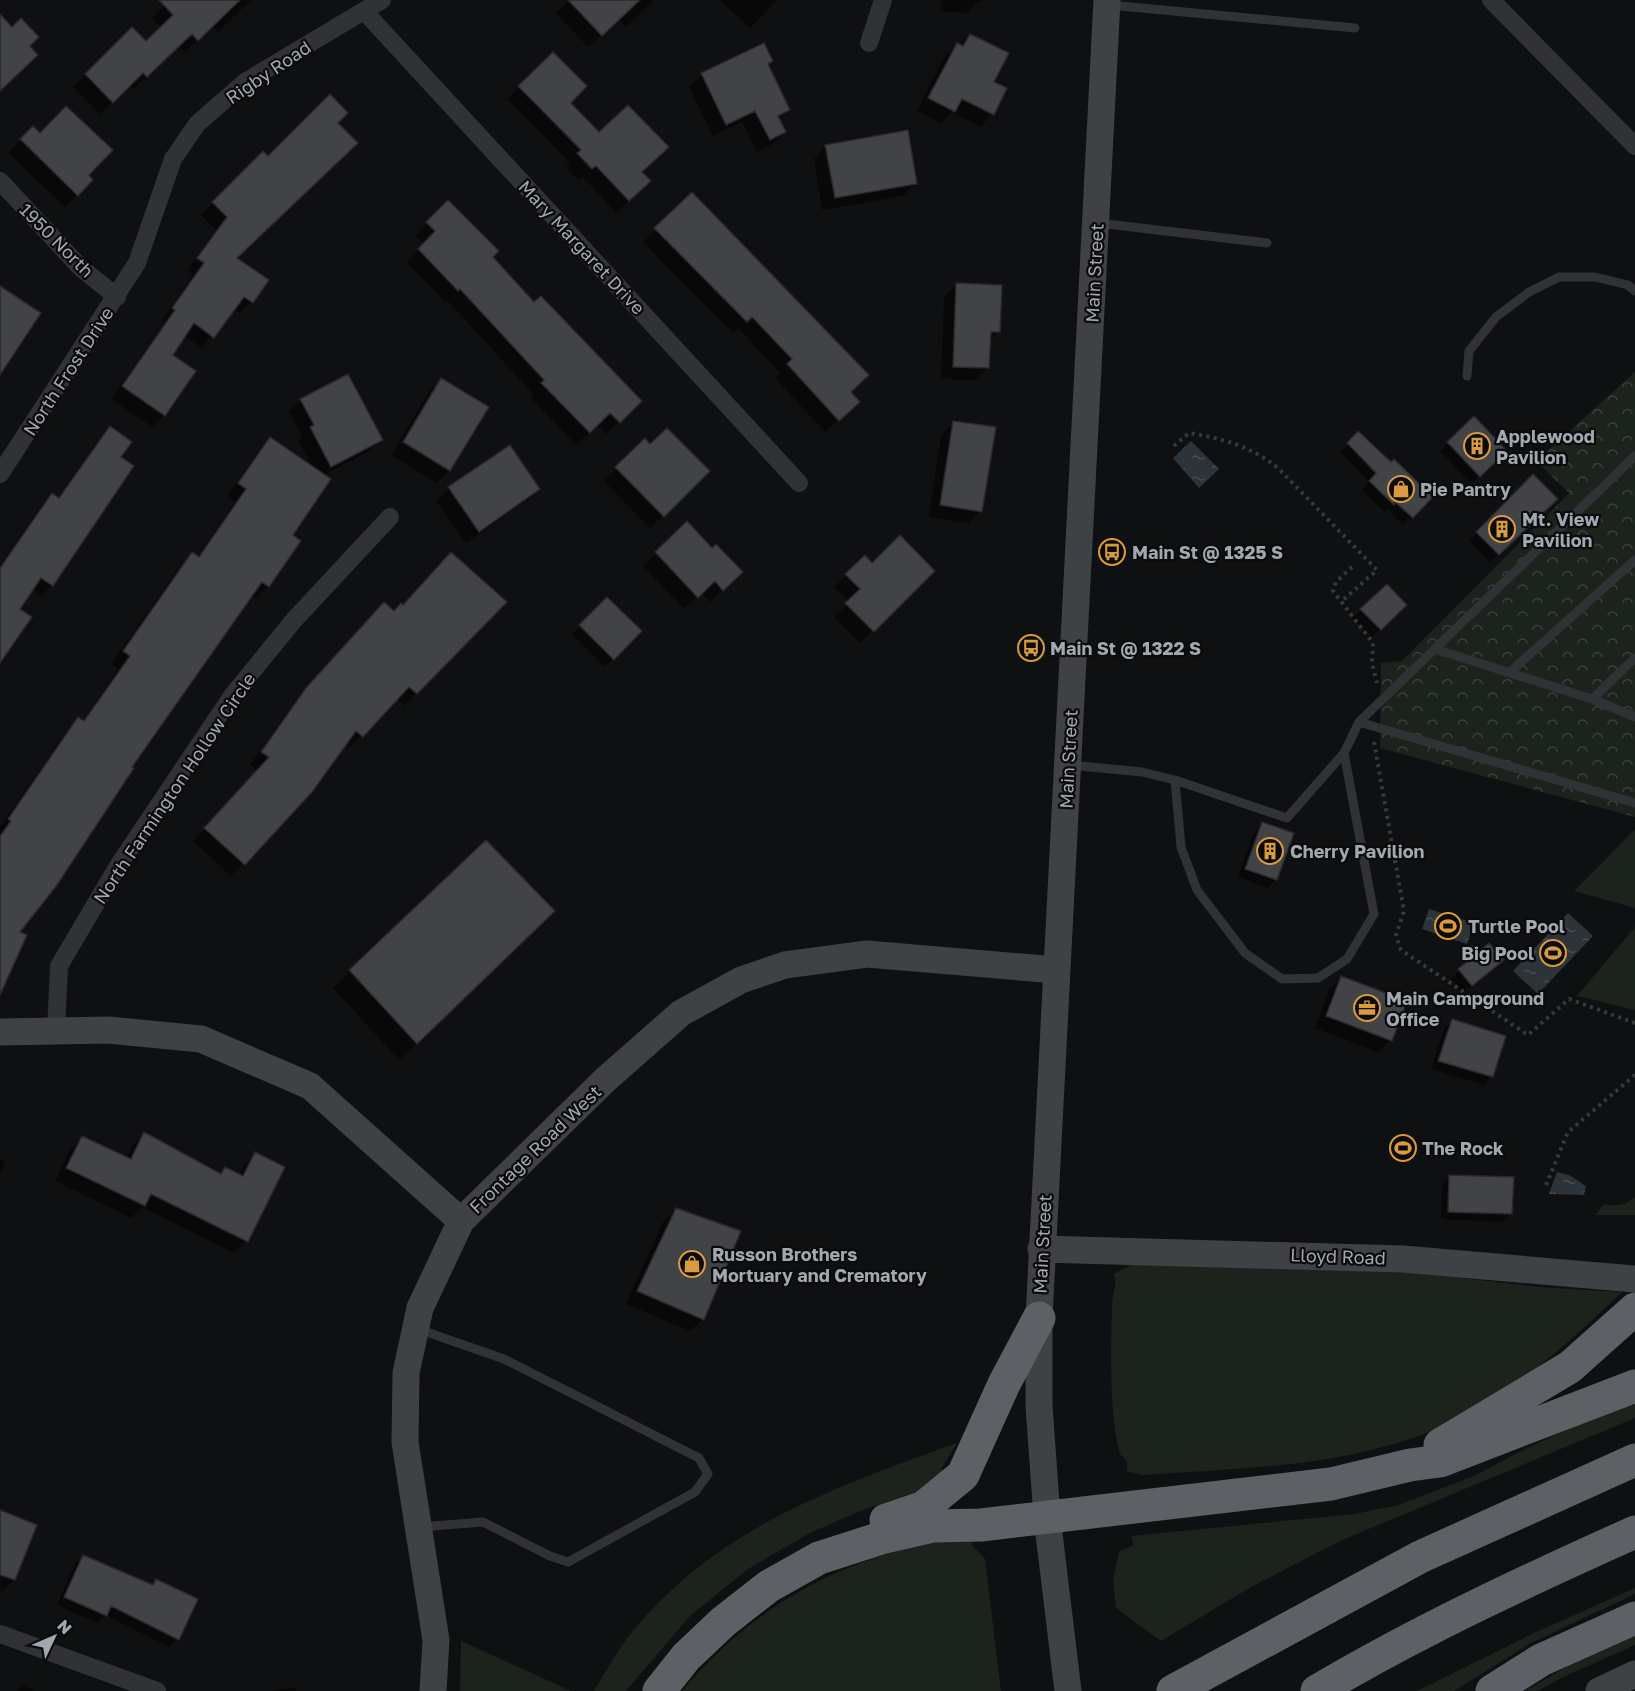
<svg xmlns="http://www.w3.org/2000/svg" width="1635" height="1691" font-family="'Golos Text',sans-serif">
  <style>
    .grass { fill: #1c231d }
    .park { fill: url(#park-crowns) }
    .water { fill: url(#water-ripples) }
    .shadow { fill: #0007 }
    .building { fill: #414346; stroke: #2a2a2c; stroke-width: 1.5 }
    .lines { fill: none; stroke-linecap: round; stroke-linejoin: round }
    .path { stroke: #37393c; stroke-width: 4; stroke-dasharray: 3 4.5; stroke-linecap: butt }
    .lane { stroke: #313235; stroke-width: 9 }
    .street { stroke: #313235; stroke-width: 18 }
    .secondary { stroke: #3f4145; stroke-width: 27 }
    .highway { stroke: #5e6065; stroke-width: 33 }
    .labels { text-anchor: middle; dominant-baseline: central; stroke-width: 4.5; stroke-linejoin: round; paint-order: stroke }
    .street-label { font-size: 18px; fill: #a2a7b0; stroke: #0b0b0b }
    .poi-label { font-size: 18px; font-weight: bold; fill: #a2a7b0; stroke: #0b0b0b; text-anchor: start }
  </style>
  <defs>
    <pattern id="park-crowns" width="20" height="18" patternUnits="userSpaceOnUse" patternTransform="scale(1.5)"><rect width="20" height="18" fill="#1c231d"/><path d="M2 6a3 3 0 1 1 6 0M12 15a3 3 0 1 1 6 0" fill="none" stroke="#3a403b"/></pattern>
    <pattern id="water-ripples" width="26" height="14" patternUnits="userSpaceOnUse" patternTransform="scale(1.5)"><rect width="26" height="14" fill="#2d3439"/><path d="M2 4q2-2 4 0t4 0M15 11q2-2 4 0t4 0" fill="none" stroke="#484f53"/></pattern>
  </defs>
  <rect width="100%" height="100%" fill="#0f1011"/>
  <path class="grass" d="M1635,829V908L1574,891Z
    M1635,927V1010L1577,996Z
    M1635,1197V1215H1595L1604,1204C1614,1207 1627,1205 1635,1197Z
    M1132,1264L1370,1267L1539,1287L1622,1292C1573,1339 1521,1387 1460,1418C1364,1467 1248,1468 1142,1475L1127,1471V1462L1120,1454C1109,1415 1111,1347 1112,1305C1112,1293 1118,1287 1114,1274Z
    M1635,1399V1418L1340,1541L1251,1587L1161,1641L1116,1608L1113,1580L1119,1551L1134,1545L1131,1536L1355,1514L1398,1505L1474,1476L1525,1449Z
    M957,1443L941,1469L945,1474L923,1490L860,1511L810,1533L748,1569L690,1616L626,1691H594C605,1673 615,1654 628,1637C714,1529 832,1488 957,1443Z
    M954,1536L973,1538L972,1545L985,1559L1001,1691H682C760,1600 838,1562 954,1536Z
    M1635,1588V1594L1529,1644L1454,1691H1417L1536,1632Z
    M1635,1636V1645L1561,1678L1538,1691H1525L1569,1665Z
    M461,1641L571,1691H460Z"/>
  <path class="park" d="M1635,372V817L1380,748L1381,663L1402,661L1569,493L1536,461Z"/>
  <path class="water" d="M1191,441L1219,469L1199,488L1173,458Z
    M1429,909L1474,923L1467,944L1422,929Z
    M1568,913L1593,936L1538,994L1513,971Z
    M1557,1172L1569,1175L1586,1186L1584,1195L1549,1194Z"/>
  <path class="shadow" d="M170,0H251L218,32L212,25L185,52L178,45L134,89L130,85L100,114L73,87L132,29L146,43L162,28L152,18Z
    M569,0H654L626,27L619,19L588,47L556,13Z
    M720,0H777L750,28Z
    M942,0H996L979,1L967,13L941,11Z
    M970,35L992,82L1005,89L992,114L980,127L952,112L941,123L917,111L944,57Z
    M763,45L771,61L767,66L788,110L779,119L785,132L772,144L757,152L742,122L713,136L689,87L702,75Z
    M553,54L569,103L649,181L616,213L583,177L579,181L566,167L570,163L507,99Z
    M33,128L91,180L65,207L8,153Z
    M826,146L916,183L903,196L822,210L814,159Z
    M263,153L268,158L235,258L251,302L240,313L233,309L202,348L184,336L171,356L194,371L164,415L152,427L111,399L165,322L162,320L193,275L187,270L216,230L201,215Z
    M692,194L849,392L845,414L825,432L775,378L780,373L738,328L733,333L643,242Z
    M448,202L491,257L534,304L640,401L606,434L597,425L576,445L530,397L533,394L447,300L445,302L407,262L424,245L415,236Z
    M957,284L998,332L989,341L988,367L975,380L941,379L944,297Z
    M441,380L449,470L437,483L391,455L429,392Z
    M301,400L381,440L368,452L324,475L291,535L268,586L256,599L251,595L18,933L0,987V827L66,732L78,719L82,722L118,669L111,664L180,566L192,554L197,557L235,502L227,496L258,451L270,439L313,468L298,441L302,437L289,412Z
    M1474,418L1504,451L1471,484L1440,451Z
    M954,422L981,511L968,524L929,517L941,435Z
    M110,428L119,457L52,585L41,596L32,589L18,609L0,660V573L3,569L0,566L41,506L52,495L57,499L99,439Z
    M1358,434L1431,497L1403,525L1387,509L1385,512L1362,490L1369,482L1340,452Z
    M645,440L650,446L708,471L650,528L604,481Z
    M509,447L539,489L526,501L466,543L436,501L449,489Z
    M1533,476L1556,499L1490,562L1469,541Z
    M687,524L712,550L729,584L710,602L701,593L684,609L643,566Z
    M865,557L872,565L933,571L860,643L834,617L849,602L834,587Z
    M1387,586L1405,605L1372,637L1353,618Z
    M607,599L640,631L605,667L572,634Z
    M504,602L404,706L396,698L349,748L344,744L310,791L231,876L193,841L257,771L250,765L294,703L372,617Z
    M1262,823L1276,879L1268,888L1238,877L1254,832Z
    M486,842L536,928L399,1060L333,988Z
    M1493,968L1463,993L1451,979L1459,970Z
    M1341,978L1391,1040L1378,1052L1315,1028L1329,990Z
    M1452,1021L1504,1037L1492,1077L1484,1085L1431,1069L1444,1029Z
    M144,1134L219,1175L225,1169L239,1176L243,1166L256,1154L246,1241L234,1253L142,1207L131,1218L55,1181L70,1150L83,1137L126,1158L132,1146Z
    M0,1160L5,1161L0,1175Z
    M1450,1176L1511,1214L1502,1222L1441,1219L1442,1185Z
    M676,1209L703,1319L690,1331L626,1304L663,1222Z
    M0,1512L35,1526L14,1580L1,1592Z
    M83,1556L151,1586L156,1581L177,1639L169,1647L105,1615L98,1623L57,1605L75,1564Z
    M23,1685L34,1691H17Z
    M295,1687L296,1691H272Z"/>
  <path class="building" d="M159,0H240L198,41L192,34L147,77L143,73L113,103L85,74L132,27L146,41L173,15Z
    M568,0H640L602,36Z
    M0,14L12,27L21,18L39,37L30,46L38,55L0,91Z
    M970,34L1009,53L994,82L1007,88L994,115L962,99L955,112L928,98L957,43L963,46Z
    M764,43L773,61L768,64L790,110L778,116L786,132L770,140L755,111L726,125L701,73Z
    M553,52L587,86L571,103L599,132L628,105L669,147L642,172L651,181L629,201L596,166L592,169L577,153L581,150L518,86Z
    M330,94L348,113L338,123L358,143L237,258L269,280L253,303L244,297L214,338L194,323L173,355L196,371L165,416L122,386L175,310L172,308L204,263L197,258L227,217L212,202L263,151L268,156Z
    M66,106L113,150L89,175L93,180L78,196L20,139L33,126L40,133Z
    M908,130L917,184L835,198L825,145Z
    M692,192L869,375L851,392L860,402L839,421L787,364L792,359L752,317L747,322L654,228Z
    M448,200L499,251L493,257L534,302L541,296L642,401L620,423L610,413L590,433L541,383L544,380L460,289L458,291L418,249L435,231L426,222Z
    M956,283L1002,285L1000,332H991L989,368L953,367Z
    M0,286L41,313L0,375Z
    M348,374L383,440L331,467L310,427L314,425L300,399Z
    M441,378L489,407L450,471L403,442Z
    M1474,416L1507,451L1480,477L1447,442Z
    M953,421L996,427L982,512L940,505Z
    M110,426L132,442L121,457L134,466L53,586L41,578L20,609L32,617L0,663V568L52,493L59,498Z
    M667,428L710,471L664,517L615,467L645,438L650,444Z
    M1358,431L1391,462L1394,459L1433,497L1413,518L1395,502L1394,505L1369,481L1376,473L1347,443Z
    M270,437L331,479L293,535L301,541L269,587L262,582L132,767L134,768L57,885L20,932L27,935L0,995V836L11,821L8,819L78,717L84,721L130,656L123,651L192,552L199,557L246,489L238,483Z
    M510,445L540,489L479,532L448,487Z
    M1533,474L1558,499L1499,555L1476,532Z
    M687,521L712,548L716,544L743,572L723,591L715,581L698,598L655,552Z
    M900,535L935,571L874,632L845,603L860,589L845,574L865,555L872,563Z
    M451,552L507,602L417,694L409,687L363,737L356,731L312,792L245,865L204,828L269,757L261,752L306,688L384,602L394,611L401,603L403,605Z
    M1387,584L1407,605L1381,630L1360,609Z
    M607,597L642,631L614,660L579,625Z
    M1262,822L1294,833L1277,880L1245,869Z
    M486,840L555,911L417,1044L349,970Z
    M1489,943L1504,960L1472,986L1458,969Z
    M1341,976L1407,1001L1392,1041L1326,1016Z
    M1452,1019L1506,1036L1493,1077L1438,1061Z
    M144,1132L221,1174L225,1167L243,1176L255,1152L285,1167L248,1242L151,1194L145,1206L66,1168L82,1136L131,1159Z
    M1449,1175L1514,1177L1512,1214L1448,1212Z
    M676,1208L741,1231L704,1320L637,1291Z
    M0,1510L37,1525L15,1580L0,1575Z
    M83,1555L153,1585L156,1579L198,1599L179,1640L111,1606L107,1616L64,1597Z"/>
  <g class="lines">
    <path class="path" d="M1174,446L1189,433C1222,438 1252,447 1278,468L1377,570L1342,601
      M1352,567L1336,582L1333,591L1373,643L1372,663L1377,683
      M1374,742L1404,911L1396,935L1401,950L1528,1035L1569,999L1635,1023
      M1546,1185L1568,1132L1635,1075"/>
    <path class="lane" d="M1109,5L1355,28
      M1098,223L1267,243
      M1467,376L1469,351L1496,317L1529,292L1559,277H1595L1628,285L1635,291
      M1435,649L1592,699L1635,717
      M1510,672L1635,560
      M1592,699L1635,658
      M1359,722L1635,803
      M1070,765L1142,772L1175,780L1287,818L1344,753L1359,722L1635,456
      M1175,780L1181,847L1197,890L1245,953L1282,979L1318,978L1347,959L1374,914L1344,753
      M418,1329L504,1359L699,1458L708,1474L695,1492L568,1562L550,1556L483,1522L420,1527"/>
    <path class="street" d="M1491,0L1635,146
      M364,11L799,483
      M869,43L883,0
      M0,181L81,268L117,297
      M0,474L137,263L173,159L197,124L245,82L382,0
      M56,1030L59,966L118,866L232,696L294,620L390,517
      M0,1634L157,1691"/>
    <path class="secondary" d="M0,1032L108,1030L201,1039L310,1086L461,1221
      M1041,1249L1403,1259L1635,1279
      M433,1691L436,1640L405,1442L406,1373L420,1308L461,1221L605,1080L681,1013L741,980L785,965L867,954L1056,970
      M1068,1691L1047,1517L1039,1406V1318L1107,0
      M1599,1691L1635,1674"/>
    <path class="highway" d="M1440,1445L1570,1367L1635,1309
      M886,1520L924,1507L963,1475L1004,1384L1039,1318
      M659,1691L686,1657L723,1622L769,1586L819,1558L881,1538L933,1526L981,1525L1331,1484L1410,1465L1440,1461L1635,1386
      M1173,1691L1420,1557L1635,1460
      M1317,1691C1420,1630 1526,1581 1635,1532
      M1492,1691L1541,1660L1635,1618"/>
  </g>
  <defs>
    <symbol id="building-ring" viewBox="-11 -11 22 22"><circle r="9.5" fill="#0b0b0b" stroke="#da9b3e" stroke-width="1.5"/><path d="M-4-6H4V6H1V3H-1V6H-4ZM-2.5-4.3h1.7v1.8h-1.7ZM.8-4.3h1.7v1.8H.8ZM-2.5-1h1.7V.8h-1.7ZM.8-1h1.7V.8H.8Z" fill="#da9b3e"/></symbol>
    <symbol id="shop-ring" viewBox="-11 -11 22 22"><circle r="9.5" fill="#0b0b0b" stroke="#da9b3e" stroke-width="1.5"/><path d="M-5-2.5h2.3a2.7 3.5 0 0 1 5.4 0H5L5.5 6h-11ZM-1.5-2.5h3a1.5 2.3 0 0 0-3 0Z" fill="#da9b3e"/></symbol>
    <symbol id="bus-ring" viewBox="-11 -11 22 22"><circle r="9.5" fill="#0b0b0b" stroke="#da9b3e" stroke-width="1.5"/><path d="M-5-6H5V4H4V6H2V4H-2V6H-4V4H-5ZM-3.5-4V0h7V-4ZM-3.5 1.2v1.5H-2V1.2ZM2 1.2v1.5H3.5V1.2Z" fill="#da9b3e"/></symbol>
    <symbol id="stadium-ring" viewBox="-11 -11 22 22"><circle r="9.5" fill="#0b0b0b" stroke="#da9b3e" stroke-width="1.5"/><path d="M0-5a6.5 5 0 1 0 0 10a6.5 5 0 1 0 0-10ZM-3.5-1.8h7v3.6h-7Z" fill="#da9b3e"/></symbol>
    <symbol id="office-ring" viewBox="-11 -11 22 22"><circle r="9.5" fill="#0b0b0b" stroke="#da9b3e" stroke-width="1.5"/><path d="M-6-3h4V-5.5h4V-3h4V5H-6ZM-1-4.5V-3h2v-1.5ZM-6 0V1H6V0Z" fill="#da9b3e"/></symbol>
  </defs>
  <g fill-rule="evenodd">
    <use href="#building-ring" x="1462" y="431" width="30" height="30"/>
    <use href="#shop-ring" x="1386" y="474" width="30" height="30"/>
    <use href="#building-ring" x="1487" y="514" width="30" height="30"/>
    <use href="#bus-ring" x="1097" y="537" width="30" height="30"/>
    <use href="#bus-ring" x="1016" y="633" width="30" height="30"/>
    <use href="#building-ring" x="1255" y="836" width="30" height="30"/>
    <use href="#stadium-ring" x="1433" y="911" width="30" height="30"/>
    <use href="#stadium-ring" x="1538" y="938" width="30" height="30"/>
    <use href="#office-ring" x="1352" y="993" width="30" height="30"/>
    <use href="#stadium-ring" x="1388" y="1133" width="30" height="30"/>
    <use href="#shop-ring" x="677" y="1249" width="30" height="30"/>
  </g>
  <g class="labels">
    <g class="street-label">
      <text transform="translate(268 72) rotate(-34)">Rigby Road</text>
      <text transform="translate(57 240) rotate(45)">1950 North</text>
      <text transform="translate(582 247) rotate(47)">Mary Margaret Drive</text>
      <text transform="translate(1094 273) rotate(-87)">Main Street</text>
      <text transform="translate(68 371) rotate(-57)">North Frost Drive</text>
      <text transform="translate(1068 759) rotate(-87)">Main Street</text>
      <text transform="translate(174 788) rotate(-56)">North Farmington Hollow Circle</text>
      <text transform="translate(535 1149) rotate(-44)">Frontage Road West</text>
      <text transform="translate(1042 1244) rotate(-87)">Main Street</text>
      <text transform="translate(1338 1256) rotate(2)">Lloyd Road</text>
    </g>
    <g class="poi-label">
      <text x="1496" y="436">Applewood<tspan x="1496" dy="21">Pavilion</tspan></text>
      <text x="1420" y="489">Pie Pantry</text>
      <text x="1522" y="519">Mt. View<tspan x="1522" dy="21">Pavilion</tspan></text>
      <text x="1132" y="552">Main St @ 1325 S</text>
      <text x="1050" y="648">Main St @ 1322 S</text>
      <text x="1290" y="851">Cherry Pavilion</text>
      <text x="1468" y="926">Turtle Pool</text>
      <text x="1534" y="953" text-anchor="end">Big Pool</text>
      <text x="1386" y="998">Main Campground<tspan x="1386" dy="21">Office</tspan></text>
      <text x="1422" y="1148">The Rock</text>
      <text x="712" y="1254">Russon Brothers<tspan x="712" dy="21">Mortuary and Crematory</tspan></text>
    </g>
  </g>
  <g transform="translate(54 1637) rotate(46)" stroke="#0b0b0b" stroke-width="4.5" paint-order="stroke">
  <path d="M0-4.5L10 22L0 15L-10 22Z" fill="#a2a7b0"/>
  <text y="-9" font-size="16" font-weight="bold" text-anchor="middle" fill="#a2a7b0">N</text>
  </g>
</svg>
